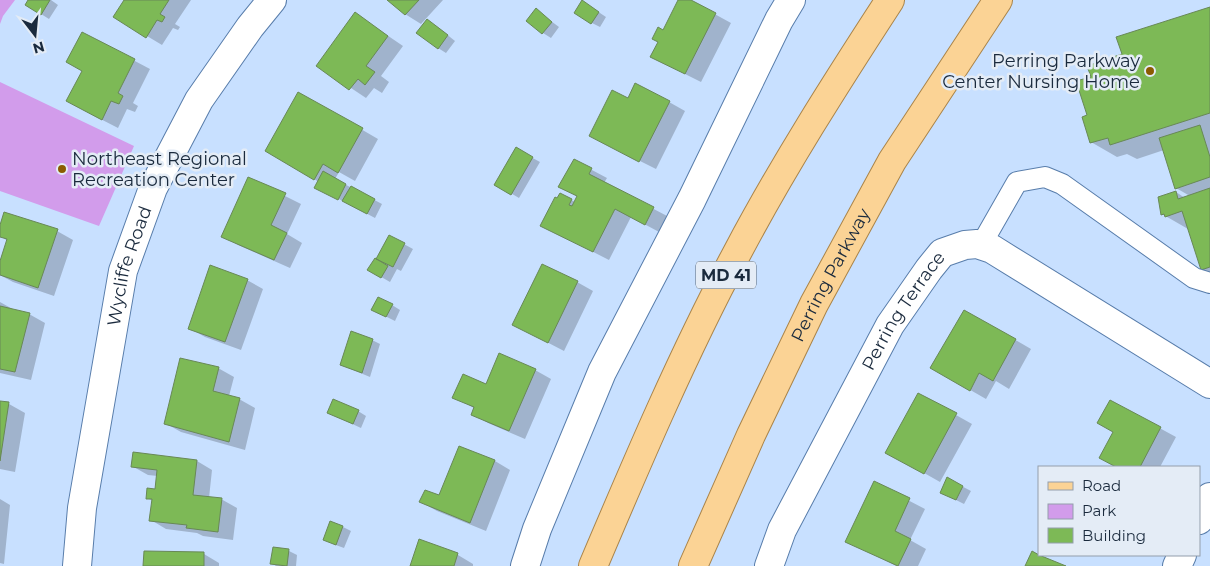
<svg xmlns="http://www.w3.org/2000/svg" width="1210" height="566" font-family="Montserrat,sans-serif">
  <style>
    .green { fill: #d29ceb }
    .shadow { fill: #0003 }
    .building { fill: #7db956; stroke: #688856 }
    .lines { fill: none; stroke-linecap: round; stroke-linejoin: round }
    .lane-casing { stroke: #587dab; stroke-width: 22 }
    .street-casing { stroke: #587dab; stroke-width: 30 }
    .primary-casing { stroke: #aa8449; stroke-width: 30 }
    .lane { stroke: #fff; stroke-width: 20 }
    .street { stroke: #fff; stroke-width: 28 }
    .primary { stroke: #fbd395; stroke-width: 28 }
    .poi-dot { fill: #8b5c01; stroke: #e4ecf6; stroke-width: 2 }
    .labels { text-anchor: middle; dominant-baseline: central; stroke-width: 5; stroke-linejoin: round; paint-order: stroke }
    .shield { fill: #e4ecf6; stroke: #576474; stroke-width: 1 }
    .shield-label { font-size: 16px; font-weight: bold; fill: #1a2a3d }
    .poi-label { font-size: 18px; fill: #1a2a3d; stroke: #e4ecf6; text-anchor: end }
    .street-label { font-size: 18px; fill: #1a2a3d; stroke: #e4ecf6 }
  </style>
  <rect width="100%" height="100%" fill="#c8e0ff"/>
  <path class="green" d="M0,0H15L3,16L0,24Z
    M0,82L134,146L99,226L0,191Z"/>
  <path class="shadow" d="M30,0H51L58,5L49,19L41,14Z
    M125,0H191L175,24L180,27L178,30L173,28L162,45L147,36Z
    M389,0H443L421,24L405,14Z
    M680,0H689L731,23L701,82L667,65L664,32Z
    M591,7L606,17L600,27L592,23Z
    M1210,9V274L1202,269L1188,229L1162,214L1176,192L1185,198L1190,196L1176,188L1164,150L1137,159L1127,154L1117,157L1091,142L1089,115L1092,77L1123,55Z
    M536,10L559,27L551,38L543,33Z
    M356,14L403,46L381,76L389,82L382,93L374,88L366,98L318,66Z
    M435,25L455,41L446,53L438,48Z
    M82,33L150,69L133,103L138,106L135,112L127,109L118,128L83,110Z
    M299,93L378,139L355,181L339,172L335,179L382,204L375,218L316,187L319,182L267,151Z
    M628,100L669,102L685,111L656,169L606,144Z
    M516,149L540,162L519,198L495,184Z
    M575,161L607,178L604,183L669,217L661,233L631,217L609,260L558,234L557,200L560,194L575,202L578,197L560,187Z
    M249,178L301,204L287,234L302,243L290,268L238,245L223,236Z
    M0,229L57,231L73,240L54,296L13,282L0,275V265L8,241L0,236Z
    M389,236L413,249L401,271L397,269L390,282L369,270L377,261Z
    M247,280L263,289L241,350L205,337L189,328Z
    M577,282L593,291L564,351L514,325Z
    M0,302L16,311L29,314L45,323L31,380L0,373Z
    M392,305L400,310L395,321L381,314Z
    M965,311L1031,349L1009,389L996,381L986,399L932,368Z
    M372,340L380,344L370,377L341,365Z
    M218,368L234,377L229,396L239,399L255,408L245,450L181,432L165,423Z
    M535,370L551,379L525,439L488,423L472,414L474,408L454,397Z
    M1110,401L1176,437L1160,467H1118L1101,458L1115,432Z
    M0,402L9,404L25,413L15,472L0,469Z
    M358,411L366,416L361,428L337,417Z
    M956,415L972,424L940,482L903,461Z
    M460,447L495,461L510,470L486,531L437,511L421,502L440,497Z
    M197,461L212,470L209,498L221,499L237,508L233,540L203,536L197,533L166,529L151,520L153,501L147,498L156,490L158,476L148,475L132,466Z
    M948,479L971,491L964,504L950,497Z
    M875,483L925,509L910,540L926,549L918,566H896L847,541Z
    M0,499L10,505L4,564L0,563Z
    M343,527L351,531L344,548L333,544Z
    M420,541L458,555L473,564V566H411Z
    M274,549L289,551L297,555L296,566H276L272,563Z
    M204,554L219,563V566H145Z"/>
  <path class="building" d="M28,0H50L41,15L25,5Z
    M124,0H169L160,14L165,17L162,22L157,20L146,38L113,17Z
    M387,0H419L405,15Z
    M582,0L599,12L591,24L574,13Z
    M678,0H691L716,13L685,74L650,57L658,42L652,39L658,27L663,30Z
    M1210,7V113L1110,145L1108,138L1090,143L1082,117L1087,115L1076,81L1091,77L1087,66L1122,54L1116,37Z
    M536,8L552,22L542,34L526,21Z
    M355,12L388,36L366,66L375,72L365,85L358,79L349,90L316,66Z
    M427,19L448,35L438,49L416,33Z
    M82,32L135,59L118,93L123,96L119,104L111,101L102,120L66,101L82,71L66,62Z
    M635,83L670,101L639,162L589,136L612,90L628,98Z
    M298,92L363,128L338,173L323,164L314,180L265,151Z
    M1200,125L1210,157V177L1175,189L1159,138Z
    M516,147L533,157L511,195L494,185Z
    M574,159L592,168L589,174L654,207L645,225L615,209L593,252L540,226L555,197L557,198L560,193L572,199L569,205L572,206L577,196L558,187Z
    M323,171L346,184L338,200L314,188Z
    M248,177L286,193L271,225L287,233L274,260L221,237Z
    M351,186L375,199L367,214L342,201Z
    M1210,188V267L1201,270L1182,211L1165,217L1164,214L1161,215L1158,197L1176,191L1178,199Z
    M4,212L58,229L38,288L0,275V261L7,239L0,237V225Z
    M389,235L405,243L393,267L376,259Z
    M375,258L388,266L381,278L367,270Z
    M542,264L578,281L548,343L512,325Z
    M210,265L248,279L225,342L188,329Z
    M378,297L393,304L386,317L371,310Z
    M0,306L30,313L15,372L0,369Z
    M964,310L1016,339L993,381L979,373L970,391L930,368Z
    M351,331L373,339L362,373L340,365Z
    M499,353L536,369L509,431L471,415L474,407L452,398L463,374L486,384Z
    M180,358L219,367L213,391L240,398L229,442L164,424Z
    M918,393L957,413L924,474L885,453Z
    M333,399L359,410L353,424L327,413Z
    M1110,400L1161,427L1140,467H1116L1099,458L1113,432L1097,423Z
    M0,401L9,402L0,461Z
    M459,446L495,460L470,523L419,502L425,490L439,495Z
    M133,452L197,460L193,495L222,498L218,532L186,528L187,525L149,521L152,499H146L147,488L155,489L157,470L131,467Z
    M947,477L963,486L956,500L940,493Z
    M874,481L910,498L895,531L911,539L898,566L845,542Z
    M330,521L343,526L336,545L323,540Z
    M419,539L458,553L454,566H410Z
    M273,547L289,549L287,566L270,564Z
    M144,551L204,552V566H143Z
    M1032,551L1039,555L1066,566H1025Z"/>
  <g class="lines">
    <defs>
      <path id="lane" d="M981,245L1017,182L1045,177L1062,184L1194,278L1210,283"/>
      <g id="street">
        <path d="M1199,520L1210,497"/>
        <path id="s1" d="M77,566L82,508L123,271L153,188L199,100L250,27L272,0"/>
        <path d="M525,566L537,529L602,372L692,199L779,20L791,0"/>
        <path id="s2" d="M769,566L782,530L890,325L929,269L942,253L965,245L977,244L992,249L1210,384"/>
        <path d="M1177,566L1182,555"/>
      </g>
      <g id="primary">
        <path d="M593,566C638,460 683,354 737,253C783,166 836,83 890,0"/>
        <path id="s3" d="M693,566L751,435L814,304L892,161L998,0"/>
      </g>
    </defs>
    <use href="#lane" class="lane-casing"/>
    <use href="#street" class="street-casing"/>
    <use href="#primary" class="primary-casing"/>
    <use href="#lane" class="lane"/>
    <use href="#street" class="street"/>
    <use href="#primary" class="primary"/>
  </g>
  <g class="poi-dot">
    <circle cx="1150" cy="71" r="5"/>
    <circle cx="62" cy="169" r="5"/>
  </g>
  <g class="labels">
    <rect class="shield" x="696" y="261.5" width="60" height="27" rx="4"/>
    <g class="shield-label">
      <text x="726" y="275">MD 41</text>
    </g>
    <g class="poi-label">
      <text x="1140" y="61">Perring Parkway<tspan x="1140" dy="21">Center Nursing Home</tspan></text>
      <text x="72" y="159" text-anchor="start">Northeast Regional<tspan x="72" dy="21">Recreation Center</tspan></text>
    </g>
    <g class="street-label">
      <text stroke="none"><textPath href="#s1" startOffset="305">Wycliffe Road</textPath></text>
      <text stroke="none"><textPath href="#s3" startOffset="322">Perring Parkway</textPath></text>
      <text stroke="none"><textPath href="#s2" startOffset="289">Perring Terrace</textPath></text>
    </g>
  </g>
  <rect x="1038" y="466" width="162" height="90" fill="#e4ecf6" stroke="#939eac"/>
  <rect x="1048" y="482" width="25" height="8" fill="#fbd395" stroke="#939eac"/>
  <text x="1082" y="491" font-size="15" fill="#1a2a3d">Road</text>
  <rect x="1048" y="504" width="25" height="15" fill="#d29ceb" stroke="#939eac"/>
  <text x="1082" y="516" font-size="15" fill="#1a2a3d">Park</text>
  <rect x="1048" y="528" width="25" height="15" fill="#7db956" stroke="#939eac"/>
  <text x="1082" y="541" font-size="15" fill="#1a2a3d">Building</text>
  <g transform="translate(35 35) rotate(164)" stroke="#e4ecf6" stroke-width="4" paint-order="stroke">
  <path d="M0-4L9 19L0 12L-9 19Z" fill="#1a2a3d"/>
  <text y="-8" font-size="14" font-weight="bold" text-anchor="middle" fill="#1a2a3d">N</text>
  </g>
</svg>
